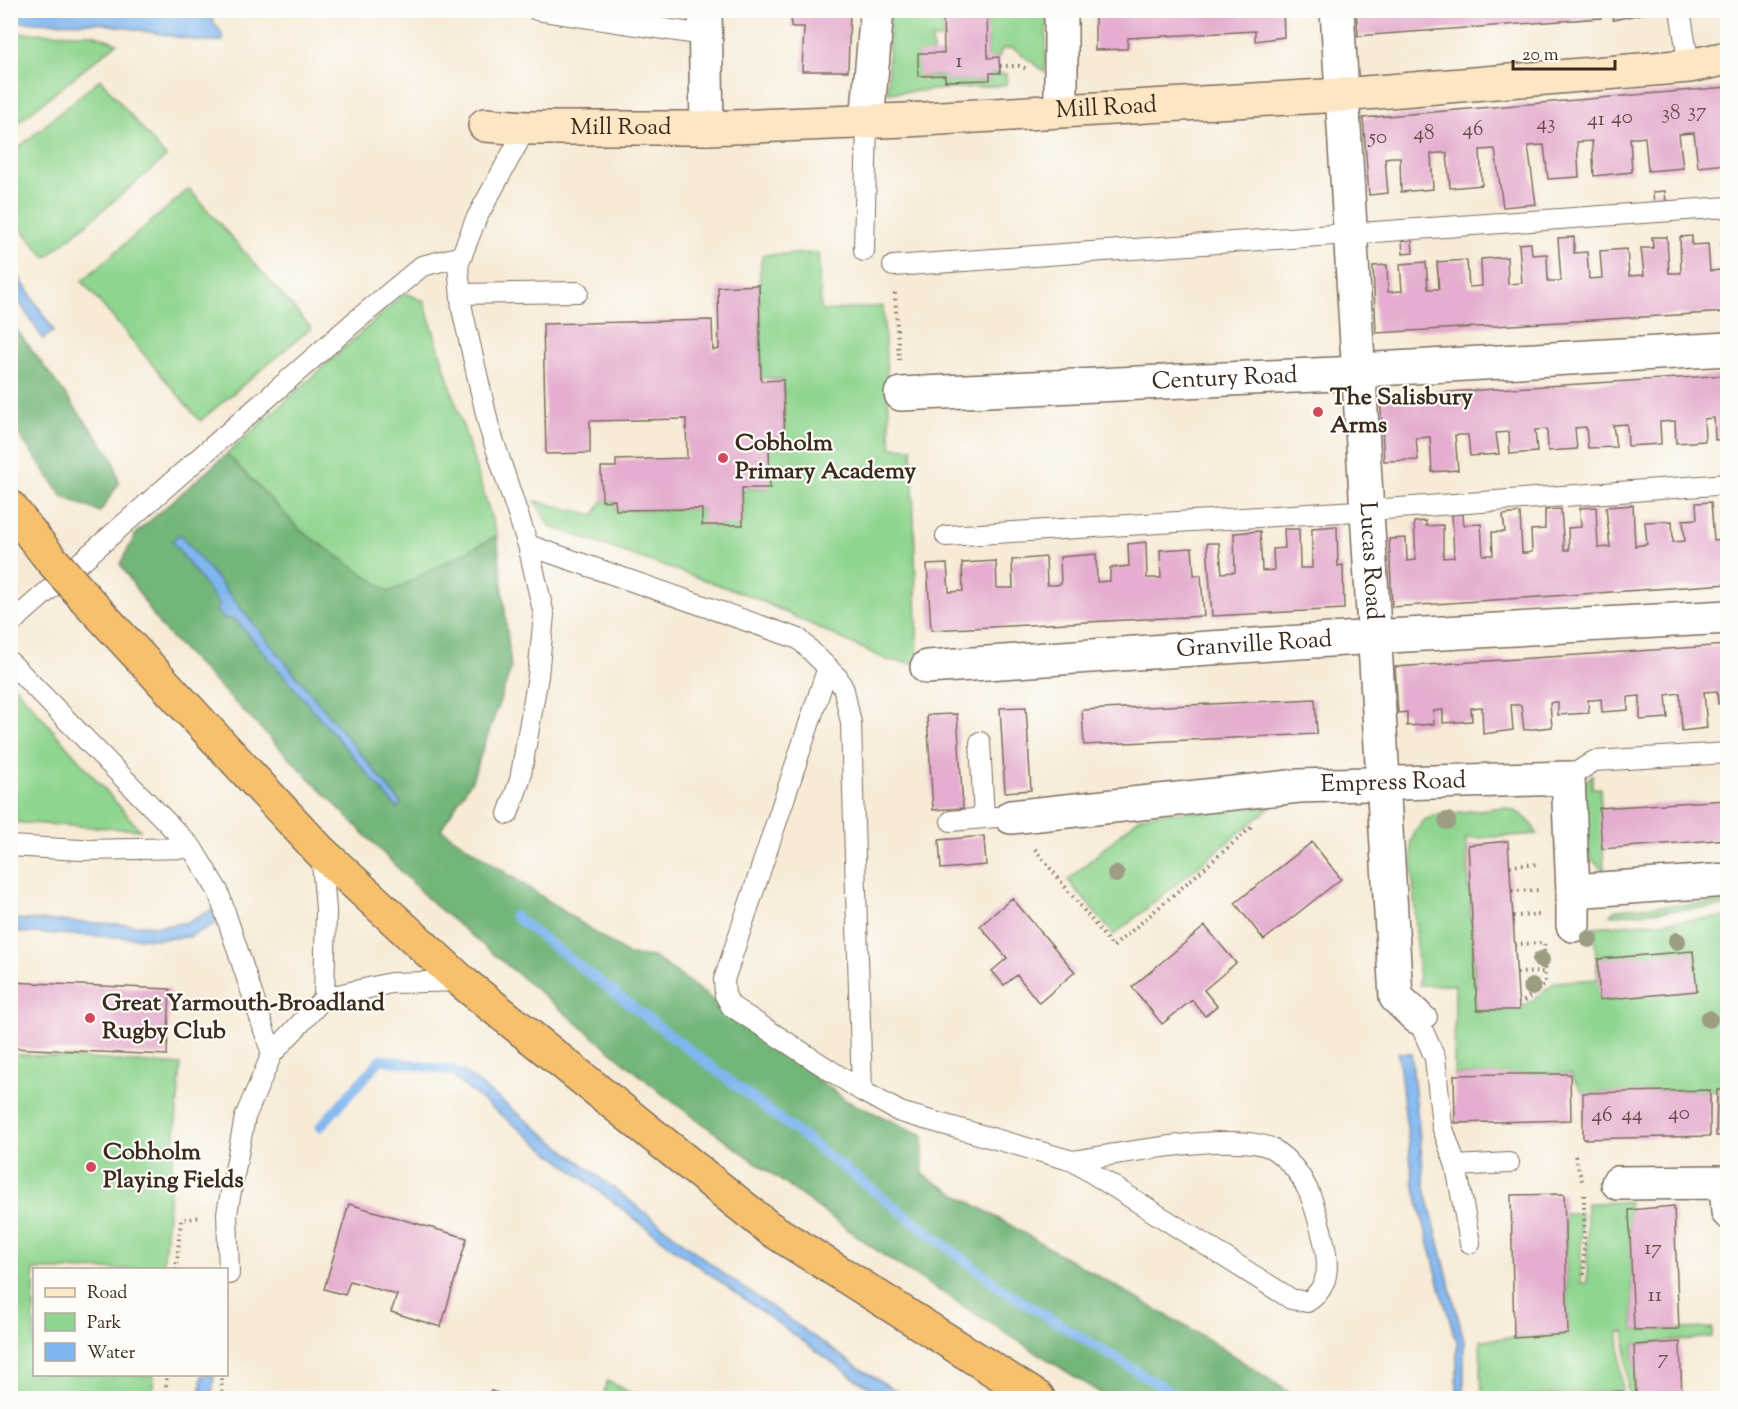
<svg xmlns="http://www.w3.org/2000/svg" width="1738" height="1409" font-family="'Sorts Mill Goudy',serif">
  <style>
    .green { fill: #8fd58f; stroke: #658056; stroke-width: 1.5 }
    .forest { fill: #73b67a; stroke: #57704c; stroke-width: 1.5 }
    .water { fill: #80b6ef; stroke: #5e7086; stroke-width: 1.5 }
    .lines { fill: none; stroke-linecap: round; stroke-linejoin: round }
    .stream { stroke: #80b6ef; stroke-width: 10 }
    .building { fill: #e5adcf }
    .lane-casing { stroke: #7d6e5f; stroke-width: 22 }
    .street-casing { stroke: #7d6e5f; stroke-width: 36 }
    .secondary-casing { stroke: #7d6e5f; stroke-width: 36 }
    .highway-casing { stroke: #7d6e5f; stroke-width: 36 }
    .path { stroke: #7d6e5f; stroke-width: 4; stroke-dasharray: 1.5 4.5; stroke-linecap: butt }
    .lane { stroke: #fff; stroke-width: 20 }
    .street { stroke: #fff; stroke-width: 33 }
    .secondary { stroke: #fce6c4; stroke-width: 33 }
    .highway { stroke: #f7c06c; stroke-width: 33 }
    .highway-bridge-casing { stroke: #7d6e5f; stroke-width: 36; stroke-linecap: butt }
    .highway-bridge { stroke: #f7c06c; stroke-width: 33 }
    .tree { fill: #9d9d84 }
    .poi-dot { fill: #d1495b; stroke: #fdfcf7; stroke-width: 2 }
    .labels { text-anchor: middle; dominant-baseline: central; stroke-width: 4.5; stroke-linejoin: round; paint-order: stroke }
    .number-label { font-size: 21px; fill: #664b4a }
    .street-label { font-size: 24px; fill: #3b2a1e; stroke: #fdfcf7 }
    .poi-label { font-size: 24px; font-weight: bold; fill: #3b2a1e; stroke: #fdfcf7; text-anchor: start }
  </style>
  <rect width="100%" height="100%" fill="#fdfcf7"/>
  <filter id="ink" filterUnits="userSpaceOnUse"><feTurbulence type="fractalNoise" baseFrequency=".0167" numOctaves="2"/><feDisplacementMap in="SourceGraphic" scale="12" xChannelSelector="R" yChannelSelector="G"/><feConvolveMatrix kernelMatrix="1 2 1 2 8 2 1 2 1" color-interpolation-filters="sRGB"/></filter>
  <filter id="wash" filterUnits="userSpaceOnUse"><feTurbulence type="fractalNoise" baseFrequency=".008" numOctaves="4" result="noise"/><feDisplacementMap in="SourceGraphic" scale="24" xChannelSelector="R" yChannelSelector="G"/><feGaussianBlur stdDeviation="1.35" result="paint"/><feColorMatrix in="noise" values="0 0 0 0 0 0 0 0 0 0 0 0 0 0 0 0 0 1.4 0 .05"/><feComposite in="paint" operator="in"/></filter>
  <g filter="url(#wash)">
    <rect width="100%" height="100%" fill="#f7ebd7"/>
    <path class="green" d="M933,10V13H943V39H932L933,53L918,54L919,76L945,75L946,81L990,80V73L1006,74V85L888,93L889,11Z
      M987,11H1047L1045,72L1013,48L1002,49L999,57L988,58Z
      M11,33L93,34L117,43L11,128Z
      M100,79L166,157L46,258L11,216V154Z
      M189,189L311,328L200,421L82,281Z
      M818,253L821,311L883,306L891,447L912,448L918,664L887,660L753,597L551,527L535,501L594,515L602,501L615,500L616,510L702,509L703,525L743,524L742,488H769V447L785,446L783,380L761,377L759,285L762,255Z
      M405,293L424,301L497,536L390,593L301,531L227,454Z
      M11,682L140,830L11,822Z
      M1592,775V788H1600L1604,871L1587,855L1583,785Z
      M1271,807L1114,935L1068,880L1140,817L1157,813Z
      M1504,807C1521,813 1530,818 1537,834L1466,839L1477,1010H1519L1556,982L1598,979L1594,927L1727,917V1090L1583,1093L1570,1074L1454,1075L1455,985H1419L1411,842L1415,832L1424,820L1436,815Z
      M1727,902V906L1610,915L1614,910L1626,908Z
      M11,1054L181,1065L163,1269L34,1270V1374L154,1375L152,1398H11Z
      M1629,1202L1634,1330L1712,1328V1337L1634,1345L1636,1398H1628L1625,1331L1619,1332L1622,1391L1482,1398L1480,1340L1568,1334L1565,1214L1581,1213V1283H1587V1203Z
      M607,1381L641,1398H603Z"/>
    <path class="forest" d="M10,321L113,458L119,483L100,512L63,497L11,423Z
      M227,454L301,531L390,592L497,536L511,669L472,780L441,829L629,955L653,957L673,970L847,1101L923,1135V1175L1209,1340L1298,1398H1108L883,1255L666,1097L431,902L161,627L120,564L137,532Z"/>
    <path class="water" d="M11,10L206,11L222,34L223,41H200L99,23L11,22Z
      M10,263L54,331L43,339L11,289Z
      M180,534L401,803L397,808L235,619H224L216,610L220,606L172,541Z
      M213,909L219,922L188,937L160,939L11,932V919L163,926L189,922Z
      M1398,1053H1411L1425,1188L1464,1341V1398H1457V1342L1444,1302L1413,1181Z
      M463,1071L724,1274L856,1366L908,1398H887L857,1380L662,1240L456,1080V1072Z
      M202,1375H214L212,1398H200Z"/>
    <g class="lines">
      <path class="stream" d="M514,916L1005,1291L1181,1398
        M320,1127L381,1059L456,1072"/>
    </g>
    <g id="blocks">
      <path class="building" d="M792,10H850L848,71H802L804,27H791Z
        M933,10H987L988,58L999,57L1000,73H990V80L945,81V75L918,76V53H944L943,13H933Z
        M1095,10H1283L1284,37L1255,41V31L1128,38L1127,49L1095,50Z
        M1356,10H1601V18L1358,36Z
        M1611,10H1656V11L1613,20Z
        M1728,87V164L1698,167L1694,133L1679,134L1683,168L1648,171L1645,137L1637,138H1630L1632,172L1594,176L1592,141L1577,142L1579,177L1548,179L1544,145L1528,146L1536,204L1503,207L1495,149L1480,150L1482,185L1450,188L1447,153H1438L1431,154L1433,189L1401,192L1400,157H1392L1385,158L1388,193L1369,195L1363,118Z
        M1665,191L1666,204L1654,205L1653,192Z
        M1692,236V245L1708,244L1710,271L1722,270L1721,243H1728V312L1376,333L1373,266L1387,265L1388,292L1402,291L1400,264L1426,262L1428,289H1439L1437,262L1467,260L1469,287L1482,286L1481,259L1507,257L1508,284L1522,283L1519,244L1531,243L1532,255L1547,254L1548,281H1561L1558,238L1574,237V253L1587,252L1589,279L1602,278L1600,251L1627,249L1629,276L1644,275L1641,248H1653L1652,237H1667L1669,273H1681L1680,237Z
        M1412,239L1413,253L1403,254L1402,240Z
        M759,285L761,381L783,380L785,447H769L770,488H742L743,525H702V509L616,510L615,500L602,501L601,467H616V460L687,458L686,419L590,421V453L546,454L543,324L712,320L713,350L719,349L718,287Z
        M1728,375V439L1715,440L1714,418L1704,419L1705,441L1676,443L1675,421L1660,422L1661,444L1628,446L1627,424L1613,425L1616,447L1588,448L1586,427L1575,428L1577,449L1548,451L1547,429L1535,430L1537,452L1510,454L1509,432L1496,433L1499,454L1470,456L1468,435H1455L1458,470L1432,472L1430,437L1416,438L1418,460L1384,461L1380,396Z
        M1711,502L1714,540L1725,539L1723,507H1728V584L1392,607L1389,539L1406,538L1407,561L1416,560L1414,522L1426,521V526L1443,525V558L1454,557L1452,514H1463L1464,525L1481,524L1483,555H1493L1492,532H1505L1503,515L1520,513L1522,553H1527L1532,552L1531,530L1545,529V510L1561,509L1564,550H1569L1568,528L1581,527L1580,508L1596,507L1598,548L1610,547L1606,507L1633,505L1635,546L1647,544L1645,522L1672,521L1673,542L1685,541L1683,520L1697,519L1696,503Z
        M1337,526L1338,566L1343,565L1344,609L1212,616L1207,543H1219L1222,573L1235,572L1234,533L1260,531L1262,571L1274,570L1273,549L1285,548L1284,529H1299L1300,568H1312V528Z
        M1146,542L1147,578H1161L1160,550L1192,548L1194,575H1201L1204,616L931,630L927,565L947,564L949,592L963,591L962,563L996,561L997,588H1013L1012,560L1046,557L1047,585H1055L1061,584L1060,557L1096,554L1097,582L1110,581V568L1129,566L1128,544Z
        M1728,645V703L1718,704L1717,691L1704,692L1707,728L1682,731L1680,693L1666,695L1668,718L1640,720V696L1628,697V710L1602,712L1601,699L1593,700H1588L1589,713L1558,715V702H1554L1550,703L1552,727L1524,730L1521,705H1511L1513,730L1483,734L1482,707L1471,708L1472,721L1443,723V710L1433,711L1434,724L1407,726V712L1398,713L1395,667Z
        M1315,699L1317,734L1084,745L1082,710Z
        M1026,707L1031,790L1005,792L1000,708Z
        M957,714L963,808L933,810L927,715Z
        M1728,800V839L1602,849L1599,808Z
        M984,836L986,865L941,869L939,840Z
        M1508,841L1519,1010H1477L1468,845Z
        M1312,842L1341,879L1264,940L1235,903Z
        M1012,898L1075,972L1039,1003L1017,975L1004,985L992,971L1007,958L980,926Z
        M1205,926L1236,963L1204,990L1217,1006L1205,1016L1192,1000L1162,1024L1132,987Z
        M1693,951L1697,991L1599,1000L1598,959Z
        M10,982L170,989L167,1055L10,1048Z
        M1504,1074H1570L1571,1120L1455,1123L1454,1075Z
        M1710,1090V1136L1583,1139V1093Z
        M1717,1090H1728V1136H1716Z
        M1564,1194L1568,1334L1514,1338L1511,1195Z
        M349,1204L467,1238L441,1327L391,1312L397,1295L350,1281L345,1295L324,1289Z
        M1674,1206L1679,1329L1634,1330L1629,1210Z
        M1680,1342L1682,1398H1636L1634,1345Z
        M491,1391L513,1398H489Z
        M1622,1391L1623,1398H1523V1397Z"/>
    </g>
  </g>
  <g filter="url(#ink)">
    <use href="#blocks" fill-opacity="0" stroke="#7d6e5f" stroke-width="1.5"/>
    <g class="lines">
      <defs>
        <path id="lane" d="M537,10L704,35
          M1680,10L1689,66
          M864,251L867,122
          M893,266L1728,207
          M461,294L578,292
          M946,536L1357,511L1728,484
          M528,545L799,639L838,678L844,690L851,723L862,1091
          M10,624L353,323L422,266L462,256
          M10,662L192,848L218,891L272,1054
          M828,667L724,980L725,995L731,1006L862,1091L900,1112L1073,1161L1291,1299L1307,1302C1330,1288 1329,1265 1324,1242C1315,1206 1308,1174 1276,1151C1245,1128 1114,1155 1073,1161
          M980,742L984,818
          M1568,778L1594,761L1728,753
          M508,814L520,780L538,676L544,615L528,545L489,427L462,309L458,265L476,219L526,128
          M951,821L996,817
          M10,846L81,850L192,848
          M321,851L326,910L324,998
          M1427,1017H1417L1435,1058L1442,1126L1456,1166L1470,1243
          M1456,1166L1509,1163
          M229,1274L227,1213L245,1117L272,1054L324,998L391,983L461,981"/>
        <g id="street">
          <path d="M705,10L707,128"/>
          <path d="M1061,10V109"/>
          <path id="s1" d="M1337,10L1396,997L1417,1017"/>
          <path d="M867,122L877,10"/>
          <path id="s2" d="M901,394L1358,373L1377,369L1728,349"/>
          <path id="s3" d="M927,667L1389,636L1728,617"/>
          <path id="s4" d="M1011,817L1299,786L1568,778L1573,891L1728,880"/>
          <path d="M1573,891V925"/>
          <path d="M1726,1182L1728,1212"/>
          <path d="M1618,1183L1728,1182"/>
        </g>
        <g id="secondary">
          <path id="s5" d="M485,125L526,128H707L906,120L1341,95L1689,66L1728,58"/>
        </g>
        <path id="highway" d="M10,507L49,557
          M86,599L320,851L461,981L769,1228L1038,1398"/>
      </defs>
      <use href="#lane" class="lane-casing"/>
      <use href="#street" class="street-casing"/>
      <use href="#secondary" class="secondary-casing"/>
      <use href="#highway" class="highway-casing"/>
      <path class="path" d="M1000,66H1019L1028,69
        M895,293L899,360
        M1035,849L1113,947L1253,826
        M1510,866L1539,864
        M1512,891L1541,890
        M1513,916L1539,915
        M1515,944L1544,943
        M1517,973L1544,972
        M1518,1002H1523L1545,984L1544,944
        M1575,1156L1582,1181
        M1584,1195V1278
        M176,1270L181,1220L202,1217
        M226,1312L227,1300
        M165,1398L167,1374
        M221,1398L222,1374"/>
      <use href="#lane" class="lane"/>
      <use href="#street" class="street"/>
      <use href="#secondary" class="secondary"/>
      <use href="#highway" class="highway"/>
      <defs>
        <path id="highway-bridge" d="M49,557L86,599"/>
      </defs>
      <use href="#highway-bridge" class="highway-bridge-casing"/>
      <use href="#highway-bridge" class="highway-bridge"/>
    </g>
    <g class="tree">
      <circle cx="1447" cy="821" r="9"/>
      <circle cx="1116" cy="874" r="9"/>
      <circle cx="1589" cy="939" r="9"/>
      <circle cx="1677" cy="941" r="9"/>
      <circle cx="1541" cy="960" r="9"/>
      <circle cx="1532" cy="987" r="9"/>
      <circle cx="1709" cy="1019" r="9"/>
    </g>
  </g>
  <g class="poi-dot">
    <circle cx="1318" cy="412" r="6"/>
    <circle cx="723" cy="458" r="6"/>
    <circle cx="90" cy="1018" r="6"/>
    <circle cx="91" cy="1167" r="6"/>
  </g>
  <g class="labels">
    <g class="number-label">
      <text x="959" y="62">1</text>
      <text x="1697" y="112">37</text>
      <text x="1671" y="114">38</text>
      <text x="1622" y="118">40</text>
      <text x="1596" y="120">41</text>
      <text x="1546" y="124">43</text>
      <text x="1473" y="130">46</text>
      <text x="1424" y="134">48</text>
      <text x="1378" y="138">50</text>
      <text x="1679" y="1114">40</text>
      <text x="1632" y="1115">44</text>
      <text x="1602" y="1116">46</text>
      <text x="1653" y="1249">17</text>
      <text x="1655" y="1296">11</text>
      <text x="1663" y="1359">7</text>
    </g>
    <g class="street-label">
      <text stroke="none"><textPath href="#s5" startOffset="622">Mill Road</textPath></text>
      <text stroke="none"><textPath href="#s5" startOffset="136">Mill Road</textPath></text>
      <text stroke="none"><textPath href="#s2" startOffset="324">Century Road</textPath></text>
      <text stroke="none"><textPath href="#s1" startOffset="552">Lucas Road</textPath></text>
      <text stroke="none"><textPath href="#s3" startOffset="328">Granville Road</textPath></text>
      <text stroke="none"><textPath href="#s4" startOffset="384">Empress Road</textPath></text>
    </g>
    <g class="poi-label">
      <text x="1330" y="398">The Salisbury<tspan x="1330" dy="28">Arms</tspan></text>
      <text x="735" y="444">Cobholm<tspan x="735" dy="28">Primary Academy</tspan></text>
      <text x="102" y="1004">Great Yarmouth-Broadland<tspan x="102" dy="28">Rugby Club</tspan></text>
      <text x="103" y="1153">Cobholm<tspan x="103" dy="28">Playing Fields</tspan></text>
    </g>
  </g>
  <rect width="1738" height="1409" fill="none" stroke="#fdfcf7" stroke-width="36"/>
  <rect x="33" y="1268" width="195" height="108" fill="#fdfcf7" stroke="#afa8a0" stroke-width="1.5"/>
  <rect x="45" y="1288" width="30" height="9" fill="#fce6c4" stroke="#afa8a0" stroke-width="1.5"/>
  <text x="87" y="1298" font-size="18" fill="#3b2a1e">Road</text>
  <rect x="45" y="1313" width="30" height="18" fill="#8fd58f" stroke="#afa8a0" stroke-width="1.5"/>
  <text x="87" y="1328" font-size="18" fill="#3b2a1e">Park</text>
  <rect x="45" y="1343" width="30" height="18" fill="#80b6ef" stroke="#afa8a0" stroke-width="1.5"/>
  <text x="87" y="1358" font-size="18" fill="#3b2a1e">Water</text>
  <path d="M1513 60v9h102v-9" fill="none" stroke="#3b2a1e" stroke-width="3"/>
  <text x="1522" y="60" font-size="18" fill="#3b2a1e" stroke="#fdfcf7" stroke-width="4.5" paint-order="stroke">20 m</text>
</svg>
